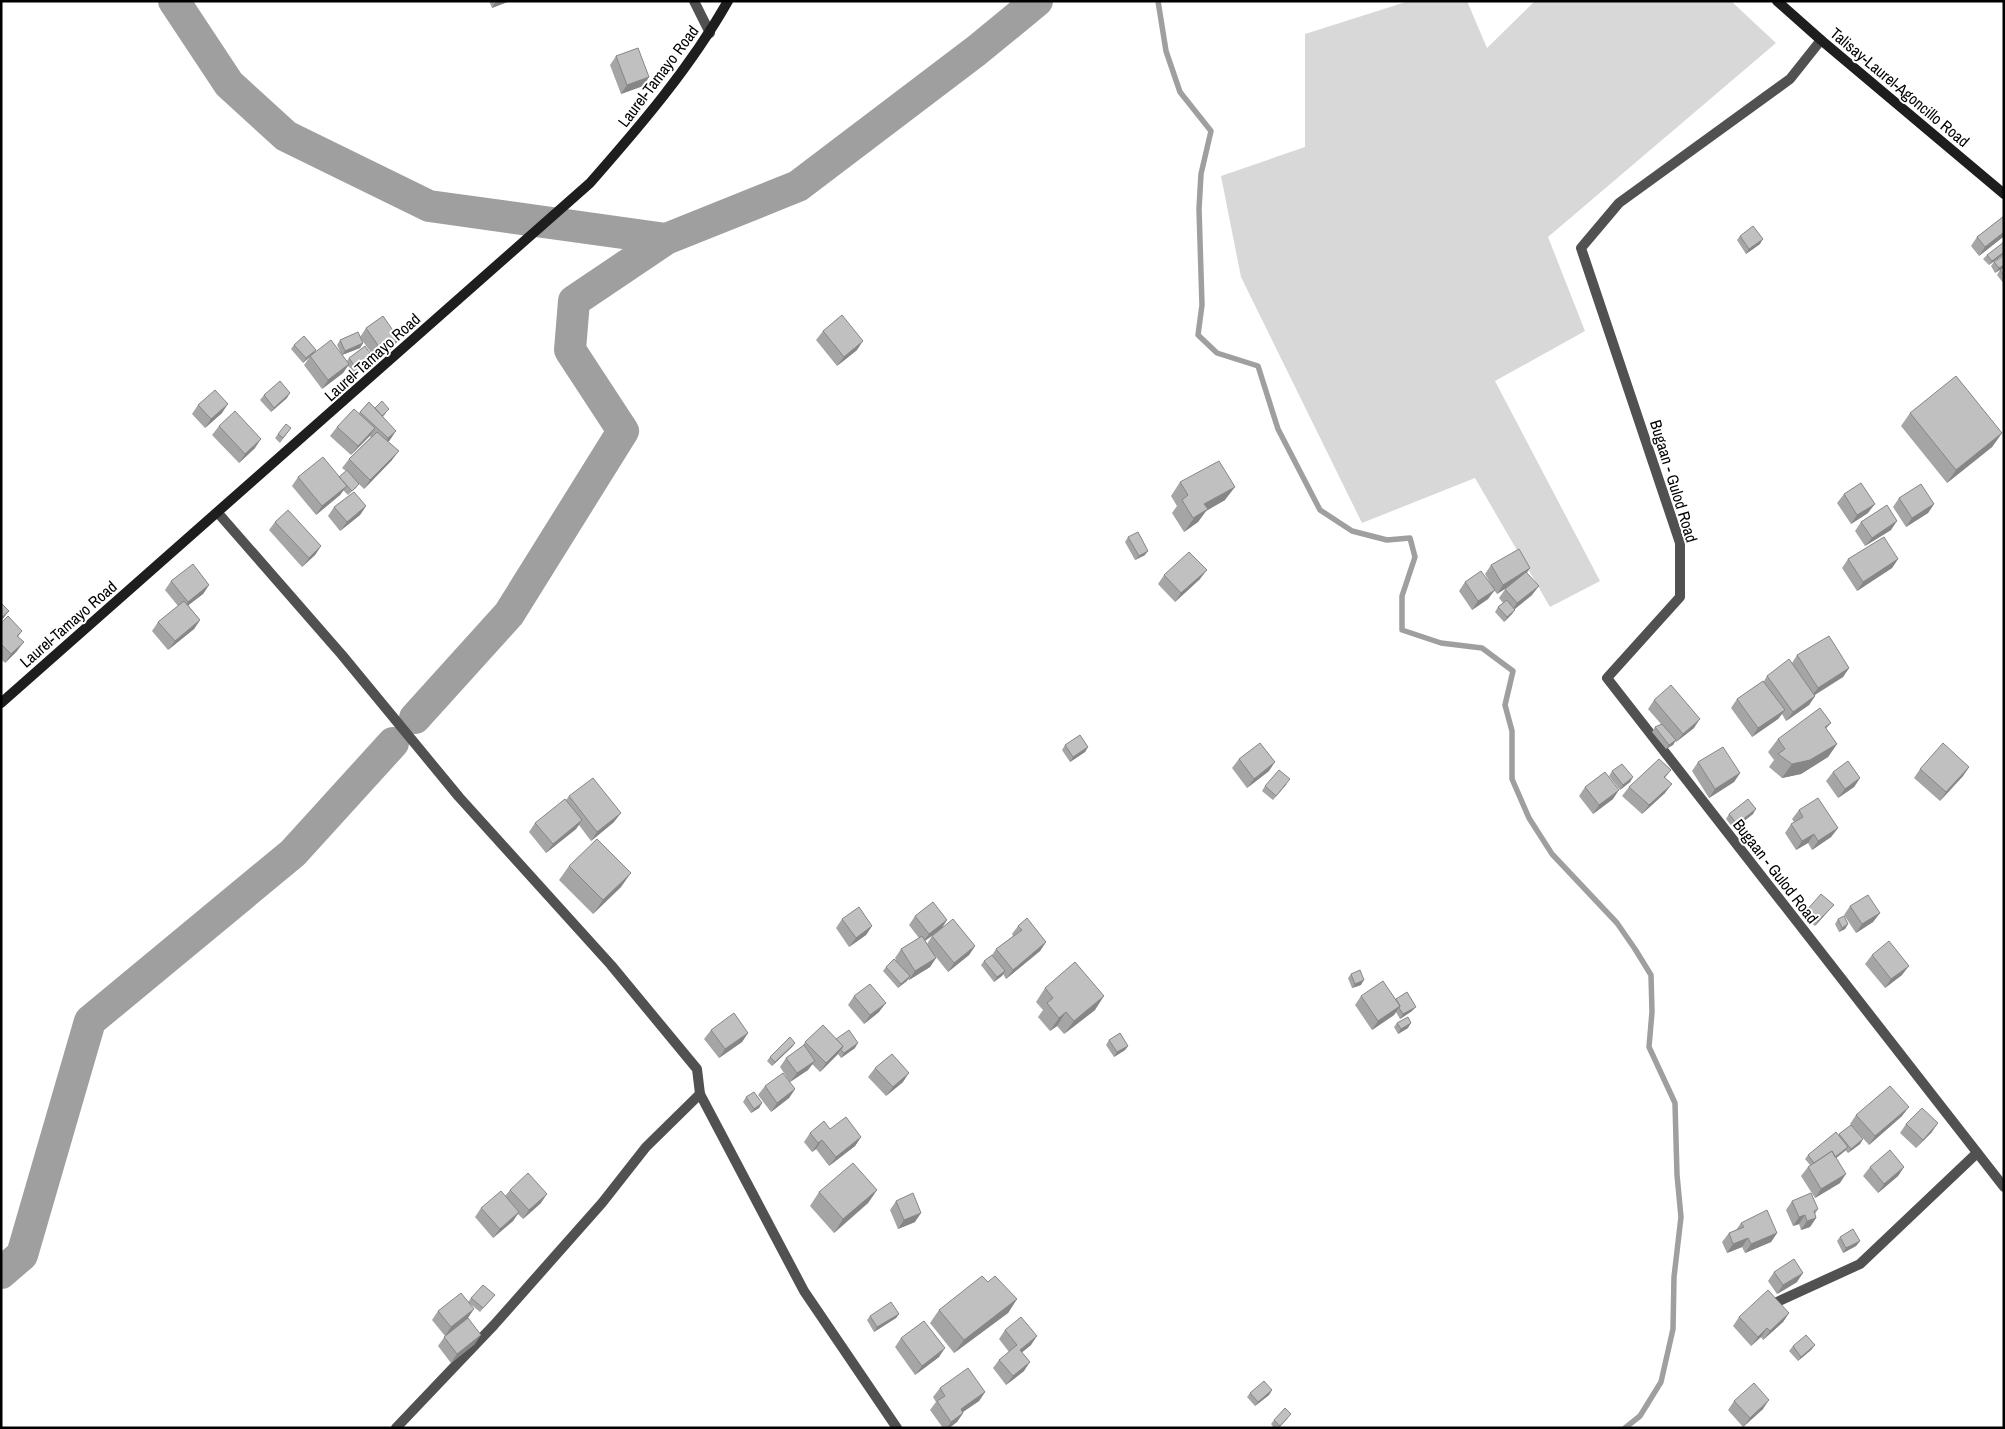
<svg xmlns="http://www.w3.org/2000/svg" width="2005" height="1429" font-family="'Archivo Narrow',sans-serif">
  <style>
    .green { fill: #d8d8d8 }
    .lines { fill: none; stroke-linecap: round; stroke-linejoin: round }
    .stream { stroke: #9f9f9f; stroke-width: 5.5 }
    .river { stroke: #9f9f9f; stroke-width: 32 }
    .minor { stroke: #515151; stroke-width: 10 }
    .tertiary { stroke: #515151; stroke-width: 10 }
    .secondary { stroke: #1e1e1e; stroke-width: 10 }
    .wall { fill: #a5a5a5 }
    .shaded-wall { fill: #868686 }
    .building { fill: #c0c0c0; stroke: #868686 }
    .labels { text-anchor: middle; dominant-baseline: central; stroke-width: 4; stroke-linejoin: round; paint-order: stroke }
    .street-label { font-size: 16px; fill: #000; stroke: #fff }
  </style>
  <rect width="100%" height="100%" fill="#fff"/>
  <path class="green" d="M1409,1H1467L1487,48L1535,1H1731L1776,43L1548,237L1585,331L1495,381L1600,581L1550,607L1475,478L1362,523L1241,277L1221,176L1305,147V34Z"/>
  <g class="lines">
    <path class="stream" d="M1158,1L1166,51L1180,92L1211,131L1201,174L1199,209L1202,305L1198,335L1217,353L1258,366L1278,429L1320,510L1352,531L1387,540L1410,538L1415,557L1402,596V630L1441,643L1482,648L1513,671L1505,705L1512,731V779L1529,818L1552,854L1617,923L1635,949L1651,975L1652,1012L1649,1047L1675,1103L1677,1175L1681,1217L1674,1277L1673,1329L1661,1382L1640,1416L1625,1428"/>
    <path class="river" d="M174,1L229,84L286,136L429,206L666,239L798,186L976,51L1037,1
      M415,718L509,614L623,431L570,350L574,301L666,239
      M1,1273L22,1255L90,1021L293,853L393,743"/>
    <path class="minor" d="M694,1L710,33
      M1777,1302L1860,1264L1977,1153
      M396,1428L494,1325L602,1203L646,1147L700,1094"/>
    <path class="tertiary" d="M1821,40L1790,79L1619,203L1581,248L1680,543V597L1607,678L2004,1187
      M218,513L342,655L459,797L611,965L697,1069L700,1094L804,1291L897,1428"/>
    <path class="secondary" d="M1777,1L1821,40L2004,194
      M1,703L590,183C640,126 690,68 728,1"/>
  </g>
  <path class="wall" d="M489,1H510L492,8Z
    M616,56L649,77L643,86L621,94L610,65Z
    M2004,216V238L2003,237L1979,256L1971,246L1977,237Z
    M1740,236L1760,244L1746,254L1737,240Z
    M2004,254L1989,265L1983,259L1987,255Z
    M1994,262L2004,267L1995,273L1991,266Z
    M2004,267V284L1997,275L2000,270Z
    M366,328L393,348L376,360L362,340L363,343L360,348L342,355L347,361L349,358L374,359L371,364L355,375L348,366L343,373L322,389L304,365L309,358L303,363L291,349L294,345L314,353L342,355L337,345L340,340L360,337Z
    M823,331L857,350L837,366L816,340Z
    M264,395L287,398L271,412L260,400Z
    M369,402L375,408L386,413L383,417L390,440L388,442L392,460L364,489L359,484L356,488L348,495L343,490L340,495L316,515L292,486L298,477H339L346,471L342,468L349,459L371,437L369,436L351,455L330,436L337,427L359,413Z
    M198,405L222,413L205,428L192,414Z
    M1910,413L2002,433L1992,447L1947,483L1901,426Z
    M219,426L255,448L239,463L212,435Z
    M291,428L280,443L275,438L278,434Z
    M1180,482L1225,500L1206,511L1198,522L1184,532L1172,513L1177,506L1171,496Z
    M1844,494L1868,513L1851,524L1837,503Z
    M1899,498L1934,504L1928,513L1906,527L1893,507Z
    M366,506L360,515L340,531L328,516L334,507Z
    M275,522L321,546L315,555L302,567L269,530Z
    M1861,522L1891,530L1865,546L1855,531Z
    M1128,537L1145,555L1135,560L1125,542Z
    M1848,559H1898L1892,568L1857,591L1842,568Z
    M1491,565L1527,573L1532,595L1515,609L1512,614L1504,622L1495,612L1498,607L1503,603L1499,598L1506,588L1497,594L1494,590L1488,599L1472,610L1459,591L1465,582L1493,588L1485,574Z
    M1164,575L1200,579L1175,602L1158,584Z
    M171,581L209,585L203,594L188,605L200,620L194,629L168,650L152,631L158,622L178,606L165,590Z
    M1,623L22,631L18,637L17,651L5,663L1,659Z
    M1797,655L1849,668L1843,677L1815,695V696L1809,705L1786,721L1782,714L1778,719L1752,737L1731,708L1737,699L1764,681L1767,676L1792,663Z
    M1654,700L1694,728L1676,742L1675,741L1673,745L1666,749L1652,732L1655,727L1661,724L1648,709Z
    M1831,723L1826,729L1837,744L1828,757L1801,774L1782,778L1769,767L1774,760L1768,752L1778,739Z
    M1065,745L1088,747L1085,752L1070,762L1062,750Z
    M1239,759L1269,771L1247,788L1232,768Z
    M1698,762L1740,773L1734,782L1709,798L1692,771Z
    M1969,767L1963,776L1940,801L1914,778L1920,769Z
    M1671,770L1665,778V793L1642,814L1622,796L1629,787Z
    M1612,771L1633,777L1630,782L1620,790L1609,776Z
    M1833,772L1860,778L1854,787L1838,798L1826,781Z
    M1287,784L1273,800L1262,791L1265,786Z
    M1585,787L1613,799L1593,814L1579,796Z
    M569,796L614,822L591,841L579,825L576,829L546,853L529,832L535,823L566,800Z
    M1799,810L1838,828L1831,837L1812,850L1808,843L1796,850L1785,833L1791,824L1794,822L1792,819Z
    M1729,814H1753L1734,829L1726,819Z
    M569,866L621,887L593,914L559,880Z
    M1834,905L1815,926L1803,915L1806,911Z
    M1850,906L1880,913L1873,922L1856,933L1844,915Z
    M915,916L947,920L941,929L925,941L927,944L932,936L975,946L969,955L948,972L932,952L936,958L930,967L909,980L908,979L898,988L883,971L886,967L896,961L895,958L901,949L919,938L909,925Z
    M842,919L872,926L866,935L849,947L836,928Z
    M1838,919L1848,924L1845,929L1839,932L1835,924Z
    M1018,926L1046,942L1040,951L1006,979L1003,974L994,982L981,965L984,961L992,955L996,949L1013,936L1012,934Z
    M1872,955L1902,975L1885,988L1865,964Z
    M1351,974L1361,985L1352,988L1348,978Z
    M1045,988L1095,1010L1064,1034L1057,1026L1050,1031L1038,1017L1043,1010L1036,1002Z
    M854,996L879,1012L864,1024L848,1005Z
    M1361,996L1396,999L1412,1011L1400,1019L1396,1012L1394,1015L1372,1030L1355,1005Z
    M1397,1023L1408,1028L1398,1034L1394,1027Z
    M711,1030L748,1033L742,1042L719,1058L704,1039Z
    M836,1039L855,1048L841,1058L838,1054L820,1072L812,1064L808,1070L790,1082L780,1067L786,1058L802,1047L805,1042Z
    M1109,1040L1128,1046L1125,1050L1114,1057L1106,1045Z
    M795,1043L792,1047L772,1066L767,1061L770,1057Z
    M875,1068L903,1082L886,1096L868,1077Z
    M765,1086L795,1089L789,1098L771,1112L758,1095Z
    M746,1097L762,1103L759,1108L751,1113L743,1102Z
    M1856,1115L1902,1116L1869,1145L1851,1125L1863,1139L1860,1144L1848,1153L1845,1150L1836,1158L1840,1183L1815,1198L1801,1176L1808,1167L1810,1165L1805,1159L1808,1155L1838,1135L1851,1125L1850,1124Z
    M1906,1124L1932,1132L1916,1148L1900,1133Z
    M830,1129L861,1137L855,1146L829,1166L816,1149L812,1152L804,1142L810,1133Z
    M1870,1167H1904L1898,1176L1878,1193L1863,1176Z
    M510,1190L541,1203L523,1219L518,1214L513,1221L493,1238L475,1217L481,1208L505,1196Z
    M877,1190L868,1203L834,1233L810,1206L819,1192Z
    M896,1201L915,1222L898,1229L890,1210Z
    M1792,1201L1818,1209L1815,1214L1816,1218L1810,1227L1801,1230L1799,1224L1793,1226L1786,1210Z
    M1741,1223L1777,1233L1771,1242L1745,1253L1742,1247L1727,1253L1722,1242L1729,1233L1736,1230Z
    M1840,1237L1860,1241L1856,1246L1843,1253L1837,1241Z
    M1774,1272L1797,1282L1777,1294L1768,1281Z
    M988,1282L1017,1299L1008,1313L954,1353L930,1323L939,1310Z
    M495,1295L480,1312L469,1303L468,1318L475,1344L451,1363L438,1346L445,1336L432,1320L438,1311L468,1302L471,1298Z
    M1789,1313L1783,1322L1763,1340L1761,1337L1751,1346L1733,1326L1739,1317Z
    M899,1314L896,1318L874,1332L867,1320L870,1316Z
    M1005,1330L1031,1345L1022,1352L1024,1371L1006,1385L993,1368L999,1360L1009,1352L999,1339Z
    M901,1338L939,1357L915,1375L895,1347Z
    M1815,1345L1811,1350L1798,1361L1789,1351L1793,1346Z
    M940,1388L985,1392L979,1401L963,1412V1413L957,1422L949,1428H943L930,1410L936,1402L933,1397Z
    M1272,1390L1269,1395L1255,1406L1247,1397L1250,1393Z
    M1734,1401L1763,1409L1743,1427L1728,1410Z
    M1288,1418L1279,1428H1274L1271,1424L1274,1420Z"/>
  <path class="shaded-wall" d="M496,1H510L492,8Z
    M649,77L643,86L621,94L627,85Z
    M2004,232V235L2003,237L1979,256L1985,247Z
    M1763,239L1760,244L1746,254L1749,249Z
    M2004,252V254L1989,265L1992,261Z
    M2004,265V267L1995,273L1999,268Z
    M399,339L393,348L376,360L382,351Z
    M863,341L857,350L837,366L844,357Z
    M363,343L360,348L342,355L345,351Z
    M316,350L313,354L310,356L303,363L306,358Z
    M374,359L371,364L355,375L358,371Z
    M349,364L343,373L322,389L328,380Z
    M290,393L287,398L271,412L274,408Z
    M228,404L222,413L205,428L211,419Z
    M375,428L369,437L351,455L358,446Z
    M396,431L390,440L382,447L388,438Z
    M2002,433L1992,447L1947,483L1956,470Z
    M261,439L255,448L239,463L245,454Z
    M399,451L392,460L364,489L370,480Z
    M347,486L340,495L316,515L322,506Z
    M1235,487L1225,500L1206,511L1198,522L1184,532L1204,504Z
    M1875,504L1868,513L1851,524L1857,515Z
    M1934,504L1928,513L1906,527L1912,518Z
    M366,506L360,515L340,531L347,522Z
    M1897,521L1891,530L1865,546L1872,538Z
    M321,546L315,555L302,567L309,558Z
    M1148,551L1145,555L1135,560L1139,556Z
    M1898,559L1892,568L1857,591L1863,582Z
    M1530,568L1524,577L1497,594L1503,585Z
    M1207,570L1200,579L1175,602L1181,593Z
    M209,585L203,594L181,611L188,602Z
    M1539,586L1532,595L1511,612L1517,603Z
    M1495,590L1488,599L1472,610L1478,601Z
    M1515,610L1512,614L1504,622L1507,617Z
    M9,611L2,620L1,621V618Z
    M200,620L194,629L168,650L175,641Z
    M24,642L17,651L5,663L11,654Z
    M1849,668L1843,677L1811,697L1818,688Z
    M1815,696L1809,705L1786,721L1793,712Z
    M1785,710L1778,719L1752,737L1758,728Z
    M1700,719L1694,728L1676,742L1683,734Z
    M1676,740L1673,745L1666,749L1669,745Z
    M1837,744L1828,757L1801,774L1782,778L1792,764Z
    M1088,747L1085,752L1070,762L1073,757Z
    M1275,762L1269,771L1247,788L1254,779Z
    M1969,767L1963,776L1940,801L1946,792Z
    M1740,773L1734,782L1709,798L1715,789Z
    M1633,777L1630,782L1620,790L1623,785Z
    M1860,778L1854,787L1838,798L1845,789Z
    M1672,784L1665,793L1642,814L1649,805Z
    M1619,790L1613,799L1593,814L1599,805Z
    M1756,809L1753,814L1734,829L1737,824Z
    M621,813L614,822L591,841L597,832Z
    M582,820L576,829L546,853L553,844Z
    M1838,828L1831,837L1812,850L1818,841Z
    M1814,834L1808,843L1796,850L1802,841Z
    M631,873L621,887L593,914L603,900Z
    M1834,905L1830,909L1815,926L1818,921Z
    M1880,913L1873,922L1856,933L1862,924Z
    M947,920L941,929L922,943L929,934Z
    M1848,924L1845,929L1839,932L1842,928Z
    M872,926L866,935L849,947L856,938Z
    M1046,942L1040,951L1006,979L1013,970Z
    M975,946L969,955L948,972L954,963Z
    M936,958L930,967L909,980L915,971Z
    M1909,966L1902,975L1885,988L1891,979Z
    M1005,971L1002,976L994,982L997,977Z
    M910,976L907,981L898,988L901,984Z
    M1364,980L1361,985L1352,988L1355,984Z
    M1104,996L1095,1010L1064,1034L1074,1021Z
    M886,1003L879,1012L864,1024L870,1015Z
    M1400,1006L1394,1015L1372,1030L1378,1021Z
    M1416,1007L1412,1011L1400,1019L1403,1014Z
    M1066,1012L1057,1026L1050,1031L1059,1018Z
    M1411,1023L1408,1028L1398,1034L1401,1029Z
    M748,1033L742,1042L719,1058L725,1049Z
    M795,1043L792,1047L772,1066L775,1062Z
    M858,1043L855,1048L841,1058L844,1053Z
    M843,1046L837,1055L820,1072L826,1063Z
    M1128,1046L1125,1050L1114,1057L1117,1052Z
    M815,1061L808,1070L790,1082L797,1073Z
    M909,1073L903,1082L886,1096L893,1087Z
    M795,1089L789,1098L771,1112L777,1103Z
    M762,1103L759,1108L751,1113L754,1109Z
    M1909,1107L1902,1116L1869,1145L1875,1136Z
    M1938,1123L1932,1132L1916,1148L1923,1140Z
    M861,1137L855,1146L829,1166L836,1157Z
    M1863,1139L1860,1144L1848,1153L1851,1149Z
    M822,1140L816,1149L812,1152L818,1143Z
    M1848,1147L1845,1151L1830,1163L1833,1159Z
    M1904,1167L1898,1176L1878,1193L1884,1184Z
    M1846,1174L1840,1183L1815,1198L1821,1189Z
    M877,1190L868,1203L834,1233L843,1219Z
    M547,1194L541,1203L523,1219L529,1210Z
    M519,1212L513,1221L493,1238L500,1229Z
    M921,1213L915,1222L898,1229L904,1220Z
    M1805,1215L1799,1224L1793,1226L1799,1217Z
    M1816,1218L1810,1227L1801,1230L1807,1221Z
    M1777,1233L1771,1242L1745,1253L1751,1244Z
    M1748,1238L1742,1247L1727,1253L1733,1244Z
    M1860,1241L1856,1246L1843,1253L1846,1248Z
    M1803,1273L1797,1282L1777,1294L1783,1285Z
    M1017,1299L1008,1313L954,1353L964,1340Z
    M474,1309L468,1318L445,1336L451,1327Z
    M1789,1313L1783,1322L1763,1340L1770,1331Z
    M899,1314L896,1318L874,1332L877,1327Z
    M1767,1328L1761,1337L1751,1346L1758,1337Z
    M481,1335L475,1344L451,1363L457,1354Z
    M1037,1336L1031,1345L1014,1359L1020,1350Z
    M1815,1345L1811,1350L1798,1361L1801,1357Z
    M945,1348L939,1357L915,1375L922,1366Z
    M1030,1362L1024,1371L1006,1385L1013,1376Z
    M1272,1390L1269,1395L1255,1406L1258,1402Z
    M985,1392L979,1401L954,1418L961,1409Z
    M1769,1400L1763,1409L1743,1427L1750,1418Z
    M963,1413L957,1422L949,1428H947L951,1422Z"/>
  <path class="building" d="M638,48L649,77L627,85L616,56Z
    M2004,216V232L1985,247L1977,237Z
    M1753,226L1763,239L1749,249L1740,236Z
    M2004,242V252L1992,261L1987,255Z
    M2004,255V265L1999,268L1994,262Z
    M2004,267V275L2000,270Z
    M842,315L863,341L844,357L823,331Z
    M383,316L399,339L382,351L366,328Z
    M358,332L363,343L345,351L340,340Z
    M304,336L316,350L306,358L294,345Z
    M331,340L349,364L328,380L310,356Z
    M365,346L374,359L358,371L349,358Z
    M1956,376L2002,433L1956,470L1910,413Z
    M280,381L290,393L274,408L264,395Z
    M215,390L228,404L211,419L198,405Z
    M382,401L389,409L382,416L375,408Z
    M369,402L396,431L388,438L360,412Z
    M354,409L375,428L358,446L337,427Z
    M235,411L261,439L245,454L219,426Z
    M286,424L291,428L283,438L278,434Z
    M377,432L399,451L370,480L349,459Z
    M323,457L347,486L322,506L298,477Z
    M1219,461L1235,487L1204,504L1208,509L1193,518L1182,500L1188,495L1180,482Z
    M347,470L359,484L352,491L339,477Z
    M1861,483L1875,504L1857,515L1844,494Z
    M1921,484L1934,504L1912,518L1899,498Z
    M354,492L366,506L347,522L334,507Z
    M1887,505L1897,521L1872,538L1861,522Z
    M288,510L321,546L309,558L275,522Z
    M1138,532L1148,551L1139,556L1128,537Z
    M1884,537L1898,559L1863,582L1848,559Z
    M1519,549L1530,568L1503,585L1491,565Z
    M1189,552L1207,570L1181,593L1164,575Z
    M193,564L209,585L188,602L171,581Z
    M1481,571L1495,590L1478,601L1465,582Z
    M1526,572L1539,586L1517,603L1505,589Z
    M1507,600L1515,610L1507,617L1498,607Z
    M184,601L200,620L175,641L158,622Z
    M1,603L9,611L1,618Z
    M8,616L22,631L17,636L24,642L11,654L1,644V623Z
    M1829,636L1849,668L1818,688L1797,655Z
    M1789,659L1815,696L1793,712L1767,676Z
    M1763,681L1785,710L1758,728L1737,699Z
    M1671,685L1700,719L1683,734L1654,700Z
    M1820,708L1831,723L1825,727L1837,744L1810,760L1792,764L1778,754L1785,749L1778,739Z
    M1662,724L1676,740L1669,745L1655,727Z
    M1080,735L1088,747L1073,757L1065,745Z
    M1260,743L1275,762L1254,779L1239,759Z
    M1943,743L1969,767L1946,792L1920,769Z
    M1723,747L1740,773L1715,789L1698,762Z
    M1659,759L1671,770L1664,777L1672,784L1649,805L1629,787Z
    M1848,761L1860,778L1845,789L1833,772Z
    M1622,764L1633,777L1623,785L1612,771Z
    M1279,770L1290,779L1276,796L1265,786Z
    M1605,772L1619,790L1599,805L1585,787Z
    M593,778L621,813L597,832L569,796Z
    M1818,798L1838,828L1818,841L1814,834L1802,841L1791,824L1803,817L1799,810Z
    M565,799L582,820L553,844L535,823Z
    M1748,799L1756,809L1737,824L1729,814Z
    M597,839L631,873L603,900L569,866Z
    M1821,894L1834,905L1818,921L1806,911Z
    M1868,895L1880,913L1862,924L1850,906Z
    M933,902L947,920L929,934L915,916Z
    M859,907L872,926L856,938L842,919Z
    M1844,916L1848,924L1842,928L1838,919Z
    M1027,918L1046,942L1013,970L996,949L1022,930L1018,926Z
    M953,919L975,946L954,963L932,936Z
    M922,936L936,958L915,971L901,949Z
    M1889,941L1909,966L1891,979L1872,955Z
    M992,955L1005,971L997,977L984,961Z
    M894,959L910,976L901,984L886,967Z
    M1075,962L1104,996L1074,1021L1066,1012L1059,1018L1047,1003L1053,998L1045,988Z
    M1360,970L1364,980L1355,984L1351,974Z
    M1383,981L1400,1006L1378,1021L1361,996Z
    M870,984L886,1003L870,1015L854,996Z
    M1407,992L1416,1007L1403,1014L1399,1008L1400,1006L1396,999Z
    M734,1013L748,1033L725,1049L711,1030Z
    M1408,1017L1411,1023L1401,1029L1397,1023Z
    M823,1025L843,1046L826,1063L805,1042Z
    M849,1030L858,1043L844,1053L841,1050L843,1046L836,1039Z
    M1120,1033L1128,1046L1117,1052L1109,1040Z
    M790,1037L795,1043L775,1062L770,1057Z
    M804,1045L815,1061L797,1073L786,1058Z
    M892,1054L909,1073L893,1087L875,1068Z
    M783,1073L795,1089L777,1103L765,1086Z
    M1890,1086L1909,1107L1875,1136L1856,1115Z
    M754,1092L762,1103L754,1109L746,1097Z
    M1922,1108L1938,1123L1923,1140L1906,1124Z
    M846,1117L861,1137L836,1157L822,1140L818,1143L810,1133L824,1121L830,1129Z
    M1851,1125L1863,1139L1851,1149L1839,1134Z
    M1836,1132L1848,1147L1835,1157L1832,1151L1814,1163L1808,1155Z
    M1890,1150L1904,1167L1884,1184L1870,1167Z
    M1832,1151L1846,1174L1821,1189L1808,1167Z
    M853,1163L877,1190L843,1219L819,1192Z
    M528,1173L547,1194L529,1210L510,1190Z
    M501,1191L519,1212L500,1229L481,1208Z
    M913,1193L921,1213L904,1220L896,1201Z
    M1811,1193L1818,1209L1814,1211L1816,1218L1807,1221L1805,1215L1799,1217L1792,1201Z
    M1767,1210L1777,1233L1751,1244L1748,1238L1733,1244L1729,1233L1744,1227L1741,1223Z
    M1853,1229L1860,1241L1846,1248L1840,1237Z
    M1794,1259L1803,1273L1783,1285L1774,1272Z
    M982,1276L988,1282L995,1276L1017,1299L964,1340L939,1310Z
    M483,1285L495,1295L483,1308L471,1298Z
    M1768,1290L1789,1313L1770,1331L1767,1328L1758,1337L1739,1317Z
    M461,1293L474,1309L451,1327L438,1311Z
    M891,1302L899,1314L877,1327L870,1316Z
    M1021,1317L1037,1336L1020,1350L1030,1362L1013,1376L999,1360L1017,1345L1005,1330Z
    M468,1318L481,1335L457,1354L444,1337Z
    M924,1321L945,1348L922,1366L901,1338Z
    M1806,1335L1815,1345L1801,1357L1793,1346Z
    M968,1368L985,1392L961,1409L963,1413L951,1422L937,1401L945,1396L940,1388Z
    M1264,1381L1272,1390L1258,1402L1250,1393Z
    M1754,1383L1769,1400L1750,1418L1734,1401Z
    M1285,1408L1291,1414L1280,1426L1274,1420Z"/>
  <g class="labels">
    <g class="street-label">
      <text transform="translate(658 76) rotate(-53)">Laurel-Tamayo Road</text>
      <text transform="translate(1900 87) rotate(40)">Talisay-Laurel-Agoncillo Road</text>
      <text transform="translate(372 357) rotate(-42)">Laurel-Tamayo Road</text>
      <text transform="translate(1674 481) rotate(73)">Bugaan - Gulod Road</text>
      <text transform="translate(68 624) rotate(-41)">Laurel-Tamayo Road</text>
      <text transform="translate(1776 871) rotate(52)">Bugaan - Gulod Road</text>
    </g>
  </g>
  <rect width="2005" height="1429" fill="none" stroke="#000000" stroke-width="5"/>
</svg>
